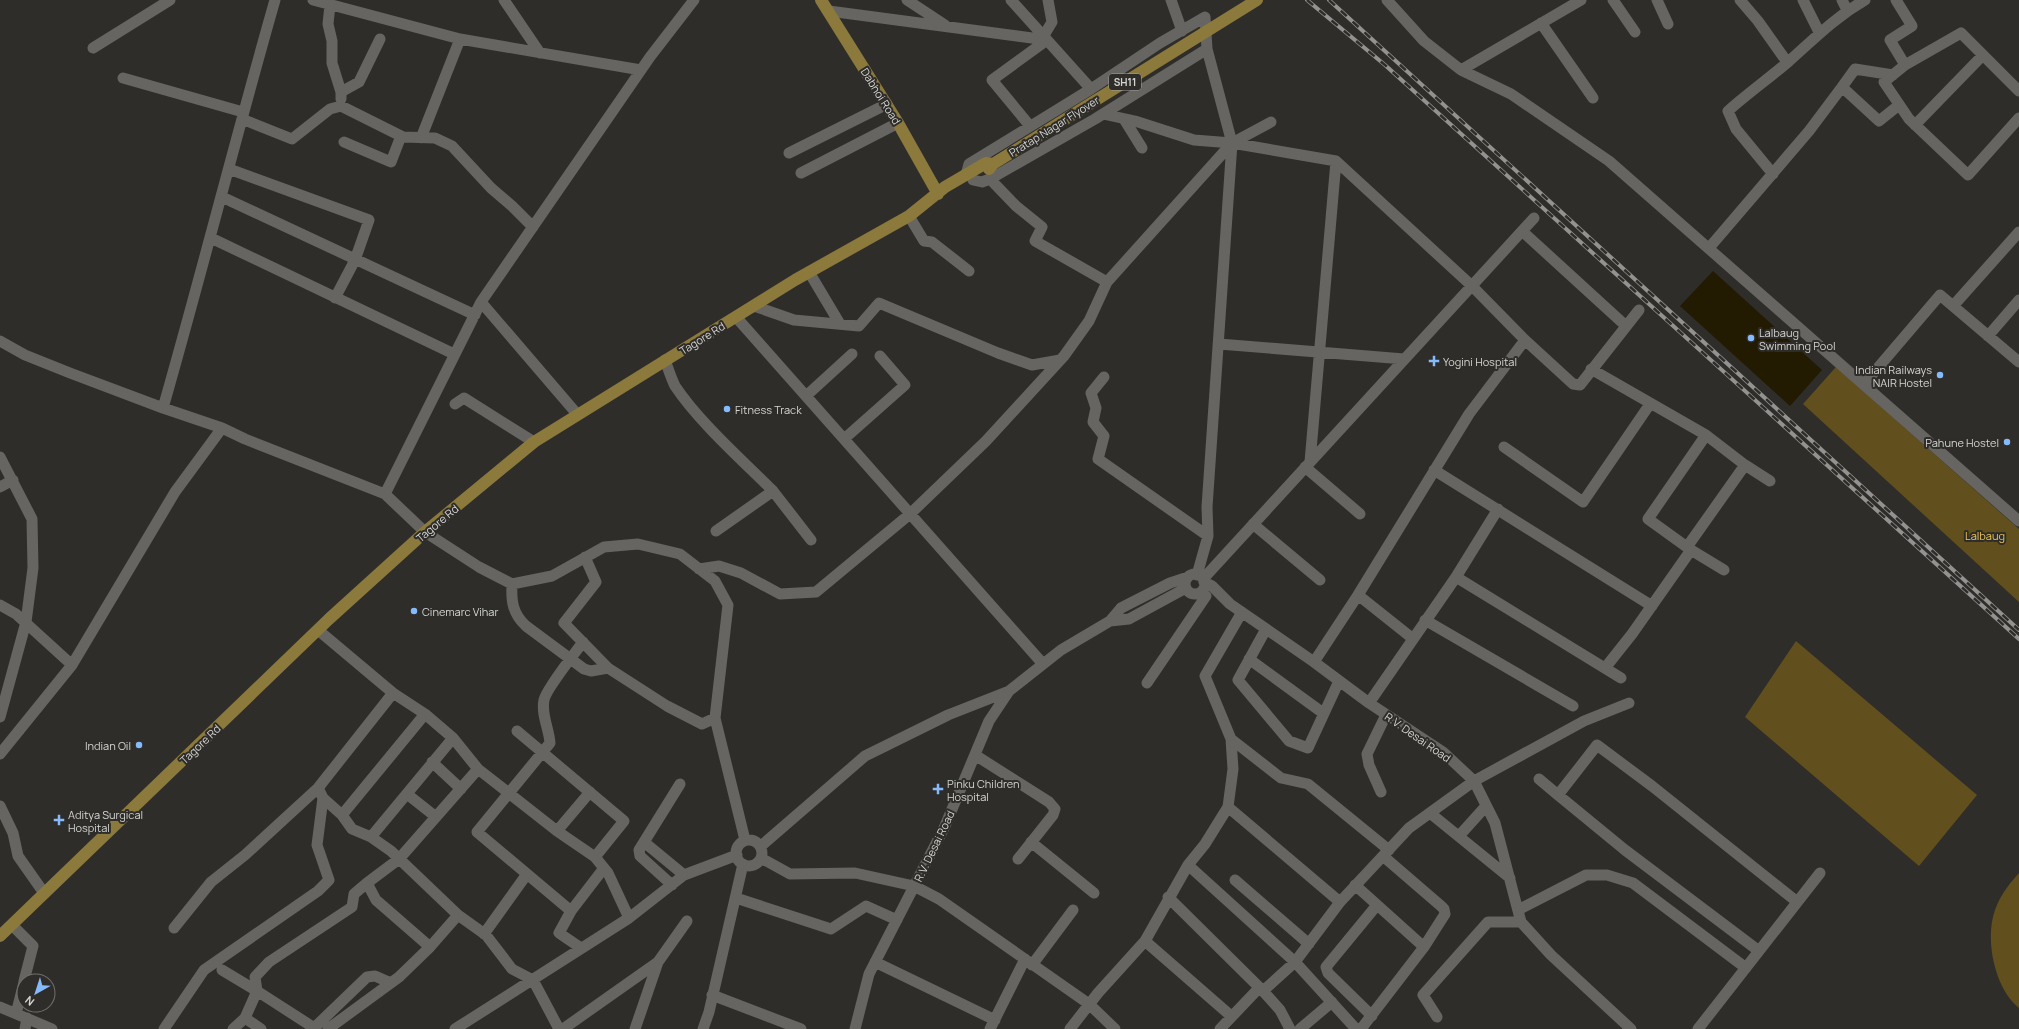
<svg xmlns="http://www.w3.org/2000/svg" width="2019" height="1029" font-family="Manrope,sans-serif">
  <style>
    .green { fill: #61501d }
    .water { fill: #231a02 }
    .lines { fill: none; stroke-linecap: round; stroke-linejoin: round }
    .minor { stroke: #666562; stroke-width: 11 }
    .major { stroke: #8c793c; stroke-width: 12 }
    .rail-casing { stroke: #939290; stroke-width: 4 }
    .rail { stroke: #2e2d2a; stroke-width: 2.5; stroke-dasharray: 8; stroke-linecap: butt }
    .poi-dot { fill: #85bbfb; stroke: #2e2d2a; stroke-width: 1.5 }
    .labels { text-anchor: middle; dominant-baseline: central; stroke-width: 4; stroke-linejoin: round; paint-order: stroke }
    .shield { fill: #2e2d2a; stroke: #a2a2a0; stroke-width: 1 }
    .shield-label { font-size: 10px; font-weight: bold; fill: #d4d4d2 }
    .street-label { font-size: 11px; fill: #d4d4d2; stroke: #2e2d2a }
    .poi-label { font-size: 11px; fill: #d4d4d2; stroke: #2e2d2a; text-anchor: start }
    .park-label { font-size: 11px; fill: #edc755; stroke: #2e2d2a }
  </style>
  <rect width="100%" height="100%" fill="#2e2d2a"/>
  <path class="green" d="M1836,367L2019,529V602L1803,404Z
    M1796,641L1977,795L1919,866L1745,717Z
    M2019,873V1008C1996,990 1986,945 1993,917C1997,900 2007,886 2019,873Z"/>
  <path class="water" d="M1713,271L1822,370L1790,406L1680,306Z"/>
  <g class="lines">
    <path class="minor" d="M313,0L460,39L641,70
      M504,0L540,53
      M907,0L945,25
      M1011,0L1047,40L992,80L1030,126
      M1171,0L1182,31
      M1387,0L1424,41L1461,70L1511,94L1609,161L2019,521
      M1613,0L1635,32
      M1657,0L1668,24
      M1740,0L1758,21L1787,62
      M1803,0L1819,32
      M1842,0L1847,10
      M1896,0L1912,26L1890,40L1905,65
      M330,5L328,24L332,41V63L341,92
      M829,11L1047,40L1091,89
      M1541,23L1593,98
      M1043,37L1052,22L1048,0
      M93,48L170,0
      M1461,70L1581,0
      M123,78L243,112
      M1842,87L1855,69L1893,75
      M2019,91L1961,33L1905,65L1884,82L1909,119L1968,175L2019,118
      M341,99V92L359,82L380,39
      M1103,114L1135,121L1194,140L1232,143L1336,161L1472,286L1525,340L1573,384L1580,385L1639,310
      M242,119L292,139L330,109L341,106L403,137L435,138L452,146L491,188L512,206L533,227
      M1124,119L1142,148
      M1915,125L1983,55
      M421,138L460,39
      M344,142L391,162L401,136
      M789,153L887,104
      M229,169L369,220L355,260L335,298
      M801,173L898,123
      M1773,174L1736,129L1728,111C1747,94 1768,79 1788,62C1814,39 1834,18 1865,0
      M966,175L969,164L1091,89L1160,43L1205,17L1207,49L1232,143L1207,507L1208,536L1197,575
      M990,179L1016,206L1042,227L1035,241L1107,282
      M973,180L982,182L990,179L1095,119L1207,49
      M222,197L475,315
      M909,216L924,241L932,242L969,271
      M1522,231L1626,326
      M211,238L454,354
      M1709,248L1809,131L1842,87L1879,121L1899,105
      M809,272L840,324
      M481,302L577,414
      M1953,306L2019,232
      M752,307L754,306L794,320L859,326L879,303L998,353L1032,365L1060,360
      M736,317L1043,664
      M1988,336L2019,300
      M0,341L25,355L70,373L163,408L222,428L245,439L385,494L425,532L479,567L512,584L552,576L604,547L638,544L680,554L715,581L728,605L715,718L745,840
      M1219,344L1404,359
      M665,360C668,368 671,378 675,386C699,422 742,460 773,491L716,531
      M1591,369L1706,435L1745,465L1770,481
      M1104,377L1091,393L1096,408L1093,422L1104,436L1098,459L1208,536
      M1864,384L1940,295L2019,362
      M806,396L852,354
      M455,404L464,398L534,442
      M163,408C202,272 236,136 275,0
      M1706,435L1648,519L1691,550L1724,570
      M844,439L905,385L880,356
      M1504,447L1583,502L1650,404
      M0,457L32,519L33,568L26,622L0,717
      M1310,462L1336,161
      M1305,467L1360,514
      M1434,470L1652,606
      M0,487L13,480
      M773,491L811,540
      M385,494L481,302L650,57L694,0
      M1253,524L1320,580
      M1687,547L1745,465
      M585,557L596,582L564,623L608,668L667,706L702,724L715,718
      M699,569L719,566L741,573L780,594L816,592L910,514L986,441L1064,356L1089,321L1107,282L1232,143L1271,122
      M1185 584a10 10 0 1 1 20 0a10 10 0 1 1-20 0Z
      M1456,577L1621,678
      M1203,579L1534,218
      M1204,582L1212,586L1230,604L1314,662L1369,703L1443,752L1474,781L1495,823L1521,922L1551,955L1631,1029
      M512,584C511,602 513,614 526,626L584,669L591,671L608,668
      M0,605L16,614L72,665
      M1425,620L1573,706
      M1110,621L1129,619L1186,588
      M1266,629L1238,680L1289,741L1308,748L1339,681
      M318,630L393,693L425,714L453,738L478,769L557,831L595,857L608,873L629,918
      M1412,638L1358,595L1469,414L1525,340
      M1249,659L1323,713
      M1314,662L1358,595
      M1605,668L1632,634L1691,550
      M1147,683L1206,596
      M1369,703L1456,577L1498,509
      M517,731L624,821L595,857
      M1231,739L1281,778L1308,784L1389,850
      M0,754L72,665L175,492L222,428
      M975,755L1049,802L1055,809L1053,815L1018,859
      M432,762L461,789
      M1539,779L1558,795L1597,745L1652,786L1796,901
      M680,784L644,842L684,875
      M318,788L323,798L342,815L352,829L371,837L391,851L458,915L486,935L512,969L533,980L559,1029
      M1381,792L1369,765L1367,754L1386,715
      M407,794L436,817
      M1558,795L1625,850L1759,951
      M0,806L13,833L18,856L44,893
      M1228,807L1340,902
      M1430,813L1510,878
      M342,815L425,714
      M557,831L590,792
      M1459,836L1486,806
      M371,837L453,738
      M736 853a13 13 0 1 1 26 0a13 13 0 1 1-26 0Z
      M644,842L639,850L640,856L672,885
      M1031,842L1094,893
      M761,846L865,756L948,715L1009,691
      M761,858L790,874L855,873L914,886L939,899L1089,1004L1115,1029
      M1188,865L1295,962L1356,1029
      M1235,880L1309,944
      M367,883L399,859L478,769
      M1355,885L1424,947
      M1168,897L1263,991L1280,1010L1290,1029
      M736,898L831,929L866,906L897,920
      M1518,910L1586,875H1607L1633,883L1746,968
      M571,911L604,868
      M12,925L33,946L24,981
      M174,928L211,882L245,855L318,788L393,693
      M484,934L527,874
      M1145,941L1231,1016
      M430,947L458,915
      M581,948L559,933L571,911L477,832L550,743C549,729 541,714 544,700C546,689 575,653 583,642
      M875,962L995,1020
      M1032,965L1073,910
      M222,970L257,991L245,1018L233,1029
      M1263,991L1295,962L1340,902L1409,828L1474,781L1584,721L1629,703
      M712,995L801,1029
      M0,1007L52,1029
      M16,1014L24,982
      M1372,1016L1328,973L1326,967L1377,905
      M1437,1017L1423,995L1488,922H1521
      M245,1018L261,1029
      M314,1028L367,977L375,976L391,983
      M25,1029L27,1018
      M164,1029L204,970L318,891L329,880L317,845L323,798
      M316,1029L257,991L255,977L269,962L352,907L354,894L367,883L376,900L430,947L399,977L328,1029
      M455,1029L629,918L684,875L737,855
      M563,1029L658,962L687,921
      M635,1029L658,962
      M703,1029L709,1012L743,864
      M855,1029L869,974L945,826L989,721L1009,691L1061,650L1110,621L1121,608L1170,583L1188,577
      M990,1029L1025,959
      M1070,1029L1098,993L1145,941L1188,865L1205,844L1228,807L1233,769L1231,739L1205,676L1242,612
      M1220,1029L1259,988
      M1300,1029L1332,1002
      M1361,1029L1424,947L1445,914L1444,909L1441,906L1383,856
      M1698,1029L1820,873"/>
    <path class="major" d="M821,0L898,123L938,194
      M989,169L993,164L1257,0
      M0,936L329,619L425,532L534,442L795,280L909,216L945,187L986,163L993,164"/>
    <defs>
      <path id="rail" d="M1307,0L1385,65L2019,639
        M1329,0L2019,630"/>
    </defs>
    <use href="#rail" class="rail-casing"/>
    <use href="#rail" class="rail"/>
  </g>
  <g class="poi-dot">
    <circle cx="1751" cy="338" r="4"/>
    <path d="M1432 355h4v4h4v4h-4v4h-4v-4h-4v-4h4z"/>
    <circle cx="1940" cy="375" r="4"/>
    <circle cx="727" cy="409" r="4"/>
    <circle cx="2007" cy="442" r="4"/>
    <circle cx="414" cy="611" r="4"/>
    <circle cx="139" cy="745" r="4"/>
    <path d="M936 783h4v4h4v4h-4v4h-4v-4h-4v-4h4z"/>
    <path d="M57 814h4v4h4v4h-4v4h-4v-4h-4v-4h4z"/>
  </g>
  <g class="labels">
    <rect class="shield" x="1109" y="74" width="32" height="16" rx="3"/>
    <g class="shield-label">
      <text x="1125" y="82">SH11</text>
    </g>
    <g class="street-label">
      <text transform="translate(881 96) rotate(58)">Dabhoi Road</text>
      <text transform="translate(1054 126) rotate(-32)">Pratap Nagar Flyover</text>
      <text transform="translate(702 338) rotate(-32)">Tagore Rd</text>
      <text transform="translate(437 523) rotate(-40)">Tagore Rd</text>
      <text transform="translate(1418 737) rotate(35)">R.V. Desai Road</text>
      <text transform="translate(200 744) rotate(-44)">Tagore Rd</text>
      <text transform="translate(934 846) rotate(-64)">R.V. Desai Road</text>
    </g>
    <g class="poi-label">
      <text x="1759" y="332">Lalbaug<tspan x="1759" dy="13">Swimming Pool</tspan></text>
      <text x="1443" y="361">Yogini Hospital</text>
      <text x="1932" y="369" text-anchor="end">Indian Railways<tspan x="1932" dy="13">NAIR Hostel</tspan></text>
      <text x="735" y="409">Fitness Track</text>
      <text x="1999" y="442" text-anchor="end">Pahune Hostel</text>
      <text x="422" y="611">Cinemarc Vihar</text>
      <text x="131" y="745" text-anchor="end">Indian Oil</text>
      <text x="947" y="783">Pinku Children<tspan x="947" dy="13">Hospital</tspan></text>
      <text x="68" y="814">Aditya Surgical<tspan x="68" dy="13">Hospital</tspan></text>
    </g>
    <g class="park-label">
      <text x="1985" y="535">Lalbaug</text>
    </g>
  </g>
  <g transform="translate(36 993) rotate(219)"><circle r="19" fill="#2e2d2a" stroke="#70706d"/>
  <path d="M0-3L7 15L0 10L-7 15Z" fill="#85bbfb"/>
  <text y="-6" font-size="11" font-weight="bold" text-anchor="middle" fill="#d4d4d2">N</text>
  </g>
</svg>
